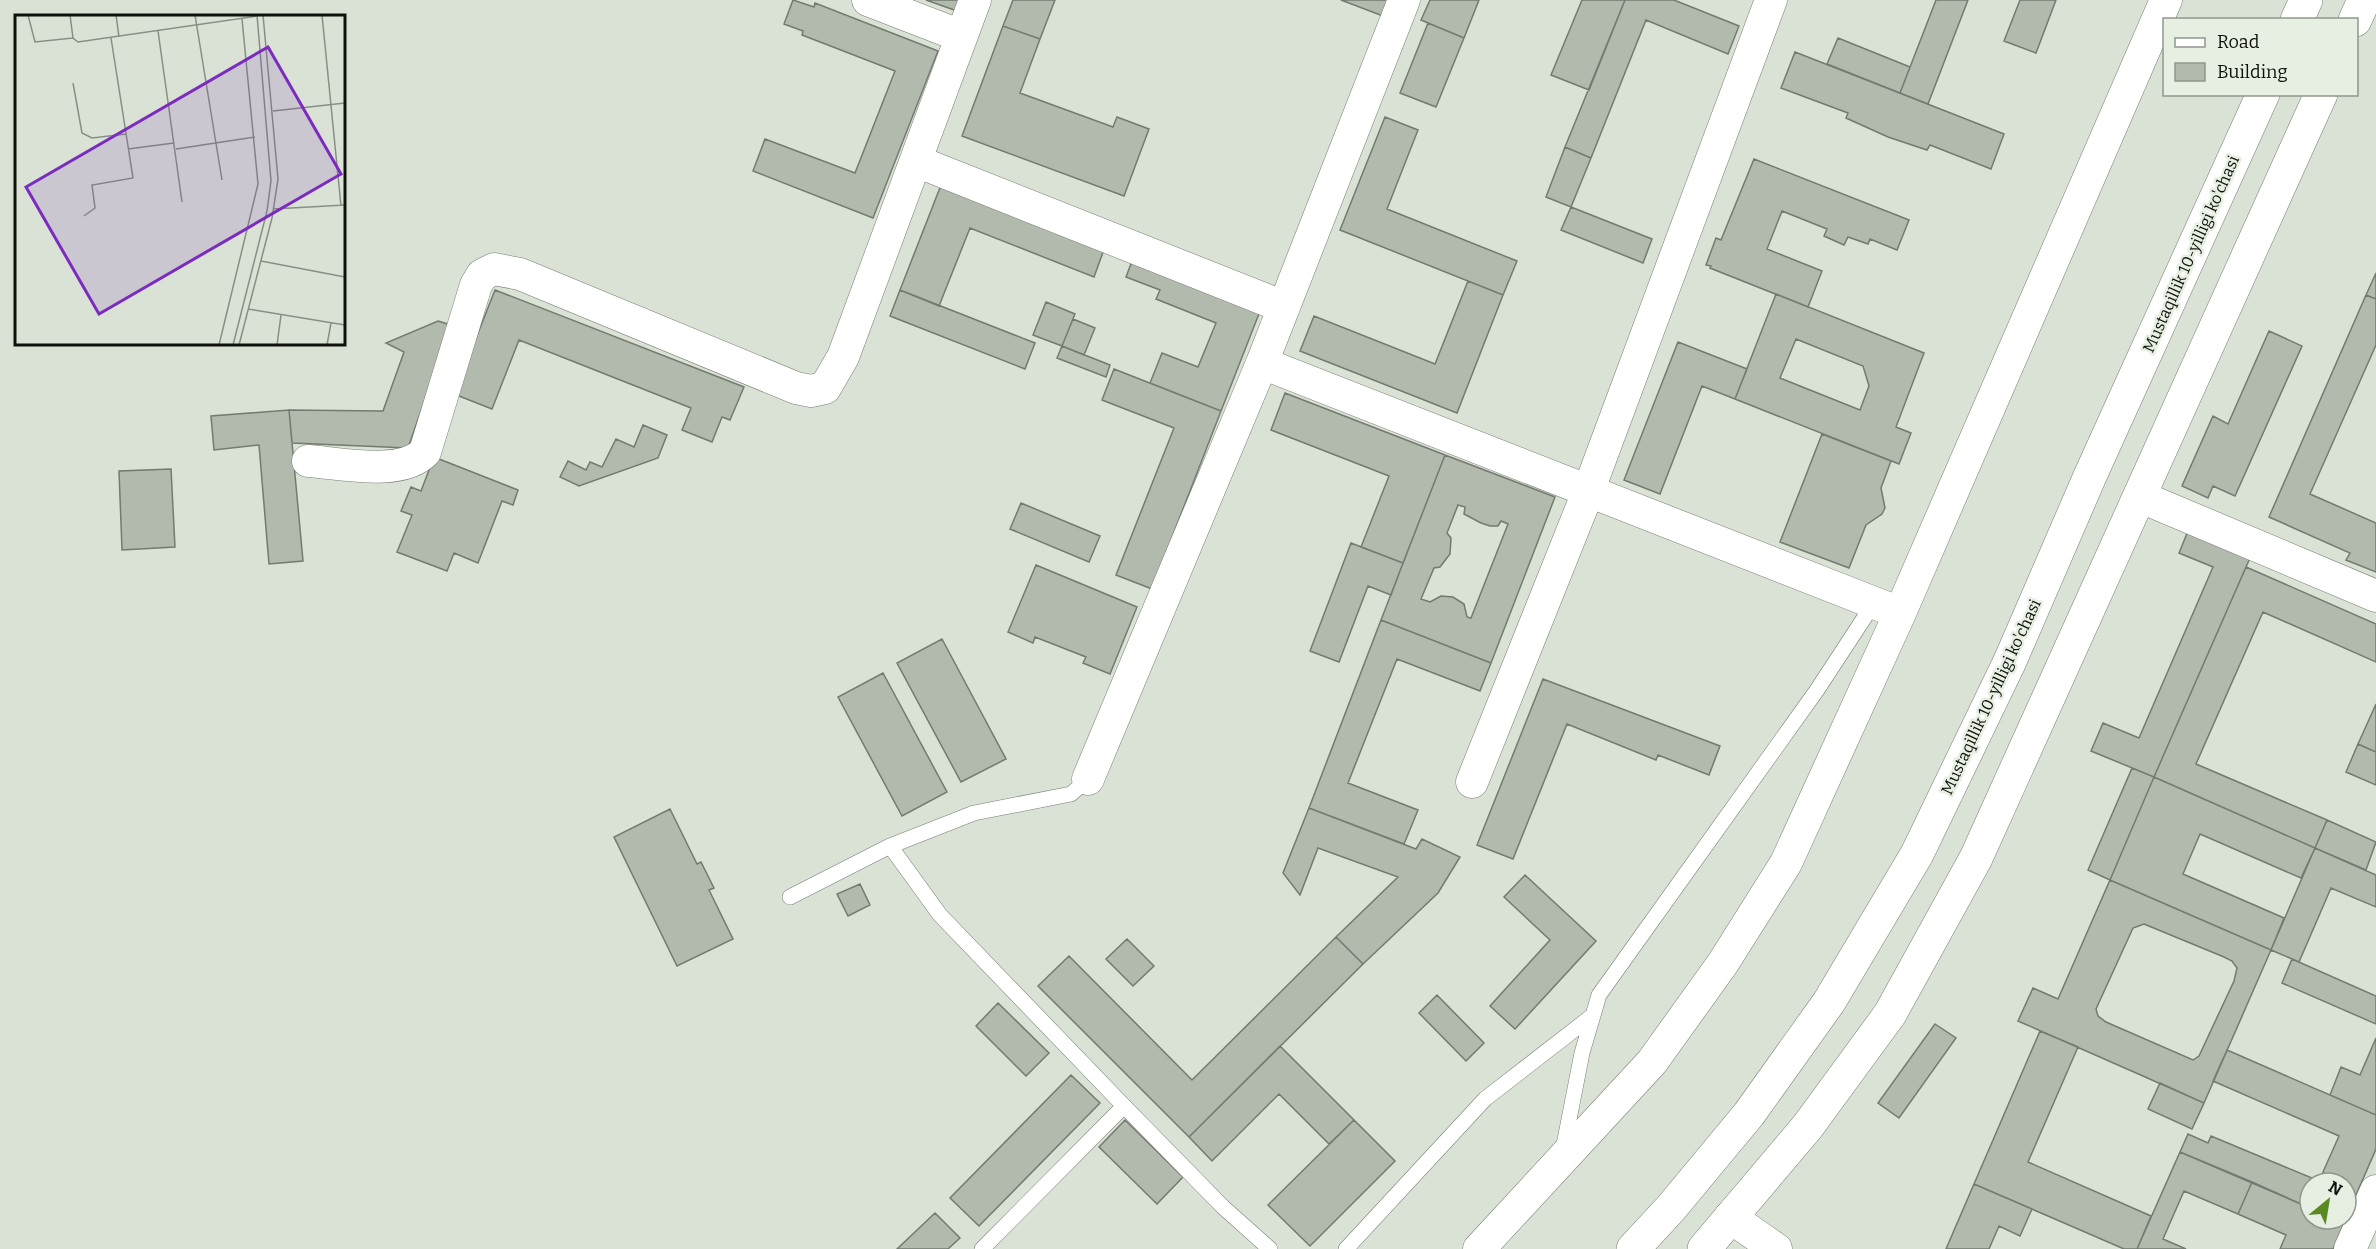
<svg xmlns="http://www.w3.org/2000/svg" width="2376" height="1249" font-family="Bitter,serif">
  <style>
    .building { fill: #b2b9ad; stroke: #737a6f; stroke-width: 1.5; fill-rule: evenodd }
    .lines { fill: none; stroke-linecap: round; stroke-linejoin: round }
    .lane-casing { stroke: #777d72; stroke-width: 16 }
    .street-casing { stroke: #777d72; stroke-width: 33 }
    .secondary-casing { stroke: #777d72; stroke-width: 34 }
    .lane { stroke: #fff; stroke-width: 15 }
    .street { stroke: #fff; stroke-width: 32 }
    .secondary { stroke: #fff; stroke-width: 33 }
    .labels { text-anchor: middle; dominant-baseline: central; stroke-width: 5; stroke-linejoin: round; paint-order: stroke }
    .street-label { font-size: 16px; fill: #0e110c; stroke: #e7efe2 }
    .inset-road { fill: none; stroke: #888e85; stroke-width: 1.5 }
    .view { fill: #7b2cbf; fill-opacity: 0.15; stroke: #7b2cbf; stroke-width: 3 }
    .inset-edge { fill: none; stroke: #0e110c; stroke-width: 3 }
  </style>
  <rect width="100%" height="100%" fill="#dae2d5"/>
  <path class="building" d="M793,0L814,7L815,3L938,51L873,218L753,171L765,139L855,173L895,71L802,35L803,31L784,24Z
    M926,0H965L960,12Z
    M1013,0H1055L1040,39L1003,26Z
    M1341,0H1390L1383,16Z
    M1430,0H1479L1464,38L1421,20Z
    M1582,0H1625L1589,90L1551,75Z
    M1625,0H1674L1739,26L1728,54L1646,20L1591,158L1565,147Z
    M1936,0H1968L1928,104L1900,93Z
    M2020,0H2056L2036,53L2004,41Z
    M1428,23L1464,38L1436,107L1400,93Z
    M1003,26L1040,39L1020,93L1113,127L1117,117L1149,129L1124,196L962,136Z
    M1838,38L1910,67L1900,93L1827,64Z
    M1795,52L2004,134L1991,169L1930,145L1927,150L1888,137L1846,118L1848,113L1781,88Z
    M1385,117L1418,130L1387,209L1517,261L1503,295L1340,230Z
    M1565,147L1591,158L1571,207L1546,197Z
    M1754,159L1909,220L1897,250L1870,239L1868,244L1848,237L1844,245L1824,236L1827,229L1782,211L1767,249L1822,271L1808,307L1710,268L1711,266L1706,265L1716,238L1721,240Z
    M943,180L1106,244L1094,277L970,228L939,306L900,290Z
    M1571,207L1652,239L1643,263L1561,230Z
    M1135,253L1264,301L1221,411L1150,383L1162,353L1198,367L1216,323L1156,299L1160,290L1126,277Z
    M2376,273V299L2366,295Z
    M1468,281L1503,295L1457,413L1300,351L1314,316L1435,364Z
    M495,290L744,387L730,420L722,417L712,442L682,430L691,408L519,340L492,409L454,394Z
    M900,290L1035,343L1025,369L890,316Z
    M1776,294L1924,353L1896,427L1911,433L1899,464L1735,399ZM1796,339L1863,366L1869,386L1860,410L1780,378Z
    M2366,295L2376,299V345L2310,494L2376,523V572L2346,560L2350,553L2269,517Z
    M1046,302L1075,314L1062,346L1033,335Z
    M1073,319L1095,328L1084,355L1062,346Z
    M438,321L451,325L408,448L292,443L289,410L383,411L404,352L386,343Z
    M2269,331L2302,346L2235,496L2213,486L2208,498L2182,486L2213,416L2228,424Z
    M1678,342L1747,369L1735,399L1702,386L1660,494L1624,480Z
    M1062,346L1110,365L1106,377L1057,358Z
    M1114,369L1221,411L1152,589L1116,575L1174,428L1102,400Z
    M1285,393L1445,455L1403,563L1361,547L1389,476L1271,430Z
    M289,410L303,561L269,564L259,445L214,450L211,416Z
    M643,425L667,435L658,458L579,486L560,477L568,461L586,470L590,462L602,467L616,439L634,447Z
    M1822,434L1891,461L1881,488L1885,508L1882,514L1866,525L1849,568L1780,542Z
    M1445,455L1555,497L1491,663L1381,620ZM1458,505L1465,507L1464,514L1481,523L1490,526H1498L1501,521L1508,524L1471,618L1467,617L1464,604L1453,597L1441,596L1430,602L1421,599L1434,568L1440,567L1450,554L1451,538L1447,533Z
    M434,457L518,490L513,505L502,501L478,563L454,553L447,571L397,552L412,515L401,511L411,487L421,491Z
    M171,469L175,547L122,550L119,471Z
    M1021,503L1100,536L1089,562L1010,529Z
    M2188,531L2250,558L2154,777L2091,751L2103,723L2139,738L2213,567L2179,553Z
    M1351,543L1403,563L1391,595L1368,586L1339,662L1310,651Z
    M1036,565L1137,607L1110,674L1083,663L1086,657L1035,637L1033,643L1008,632Z
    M2246,567L2376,624V662L2263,612L2196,764L2327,820L2315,848L2154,777Z
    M1381,620L1491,663L1480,691L1397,659L1348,783L1418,810L1404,844L1309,808Z
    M942,639L1006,759L961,782L897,663Z
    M883,673L947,792L902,816L838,697Z
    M1543,679L1720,746L1709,775L1658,755L1656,760L1567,724L1513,859L1477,845Z
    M2376,704V752L2358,744Z
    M2358,744L2376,752V785L2346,772Z
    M2132,768L2154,777L2110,880L2088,870Z
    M2154,777L2315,848L2301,878L2200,834L2183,874L2284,918L2271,950L2110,880Z
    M1309,808L1416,849L1422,839L1460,857L1438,893L1363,964L1336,937L1398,877L1318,848L1300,895L1283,873Z
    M670,809L697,864L701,862L714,888L709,890L733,939L677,966L614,837Z
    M2327,820L2376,842L2366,870L2315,848Z
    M2315,848L2376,875V907L2331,888L2299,962L2271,950Z
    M1525,875L1596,941L1515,1029L1490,1006L1550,940L1504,897Z
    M2110,880L2271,950L2204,1103L2018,1021L2033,988L2058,999ZM2144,924L2224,957L2232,961L2237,968L2234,981L2199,1056L2193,1060L2106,1022L2098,1016L2096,1009L2133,928Z
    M860,884L870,905L848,916L837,894Z
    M1336,937L1363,964L1189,1137L1038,986L1069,956L1192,1080Z
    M1127,939L1154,966L1133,986L1106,959Z
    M2292,959L2376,996V1024L2282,983Z
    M1437,995L1484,1043L1466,1061L1419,1013Z
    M998,1003L1049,1053L1026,1076L976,1026Z
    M1935,1024L1956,1038L1899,1118L1878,1103Z
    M2040,1031L2078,1047L2028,1162L2151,1216L2137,1249H2124L1974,1184Z
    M2376,1038V1115L2330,1095L2341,1067L2360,1075Z
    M1280,1046L1354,1120L1329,1144L1279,1094L1212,1161L1189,1137Z
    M2227,1050L2376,1115V1149L2346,1218V1183H2310V1208L2180,1152L2188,1134L2208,1143L2211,1136L2319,1181L2339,1136L2213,1081Z
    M1071,1075L1100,1103L979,1226L950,1198Z
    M2160,1083L2204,1103L2192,1129L2148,1109Z
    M1125,1120L1183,1177L1157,1204L1099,1147Z
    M1354,1120L1395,1161L1310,1246L1268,1205Z
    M2180,1152L2252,1182L2238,1214L2184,1191L2163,1239L2186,1249H2137Z
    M2252,1182L2310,1208V1219H2336L2344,1223L2333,1249H2280L2286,1235L2238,1214Z
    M1974,1184L2032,1209L2020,1236L1999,1226L1989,1249H1946Z
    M935,1213L960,1238L948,1249H897Z"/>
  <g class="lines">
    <defs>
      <path id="lane" d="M890,846L974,813L1071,794L1088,779
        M790,897L890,846L940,915L1124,1106L1223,1207L1270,1249
        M1563,1150L1582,1053L1599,995L1817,690L1874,603
        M982,1249L1124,1106
        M1346,1249L1485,1099L1592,1016"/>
      <path id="street" d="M868,0L961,36
        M916,161L1284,307
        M1262,363L1900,613
        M308,461C341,463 401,477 425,452L476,285L482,275L494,269L520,274L796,388L811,391L825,388L843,357L975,0
        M2141,497L2376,596
        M1088,779L1262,363L1404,0
        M1472,782L1588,492L1771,0
        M1730,1217L1776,1249
        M1479,1249L1652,1062L1723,963L1786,863L1900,613L2166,0
        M2350,1249L2376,1191"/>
      <path id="secondary" d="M2297,20L2306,0
        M2355,20L2364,0
        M1633,1249L1671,1208L1749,1114L1829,1002L1917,854L2010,661L2090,476L2263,94
        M1704,1249L1808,1126L1890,1014L1976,858L2321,94"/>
    </defs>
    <use href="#lane" class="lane-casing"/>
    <use href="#street" class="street-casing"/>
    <use href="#secondary" class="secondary-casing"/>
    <use href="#lane" class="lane"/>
    <use href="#street" class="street"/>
    <use href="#secondary" class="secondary"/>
  </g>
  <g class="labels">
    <g class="street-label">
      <text transform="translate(2191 254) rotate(-66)">Mustaqillik 10-yilligi ko'chasi</text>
      <text transform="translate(1991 697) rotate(-65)">Mustaqillik 10-yilligi ko'chasi</text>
    </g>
  </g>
  <g transform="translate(15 15)">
    <rect width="330" height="330" fill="#dae2d5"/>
    <path class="inset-road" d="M13,0L20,27L58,23M55,0L58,23L63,27L242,1M101,0L104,22M180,0L207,165M307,0L326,191M143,16L167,187M58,68L67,118L77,123L111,119M258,96L330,88M113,134L159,128M161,134L240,122M258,194L330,190M69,201L80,193L77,170L118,163L96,23M246,246L330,262M233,294L330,310M204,330L243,169L227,4M218,330L252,196L256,166L242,0M224,330L257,203L263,164L248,0M262,330L266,300M312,330L316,308"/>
    <path class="view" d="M253,32L326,159L84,299L11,172Z"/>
    <rect width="330" height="330" class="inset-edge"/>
  </g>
  <rect x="2163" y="18" width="195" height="78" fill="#e7efe2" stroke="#90968c" stroke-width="1.5"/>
  <rect x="2175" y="38" width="30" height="9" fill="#ffffff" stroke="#90968c" stroke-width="1.5"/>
  <text x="2217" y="48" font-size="18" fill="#0e110c">Road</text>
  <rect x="2175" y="63" width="30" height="18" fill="#b2b9ad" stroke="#90968c" stroke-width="1.5"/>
  <text x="2217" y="78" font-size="18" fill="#0e110c">Building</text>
  <g transform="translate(2328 1201) rotate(30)"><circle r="28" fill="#e7efe2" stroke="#90968c" stroke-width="1.5"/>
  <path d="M0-4.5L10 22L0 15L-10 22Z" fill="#598b22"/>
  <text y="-9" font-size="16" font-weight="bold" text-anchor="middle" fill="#0e110c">N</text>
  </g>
</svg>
